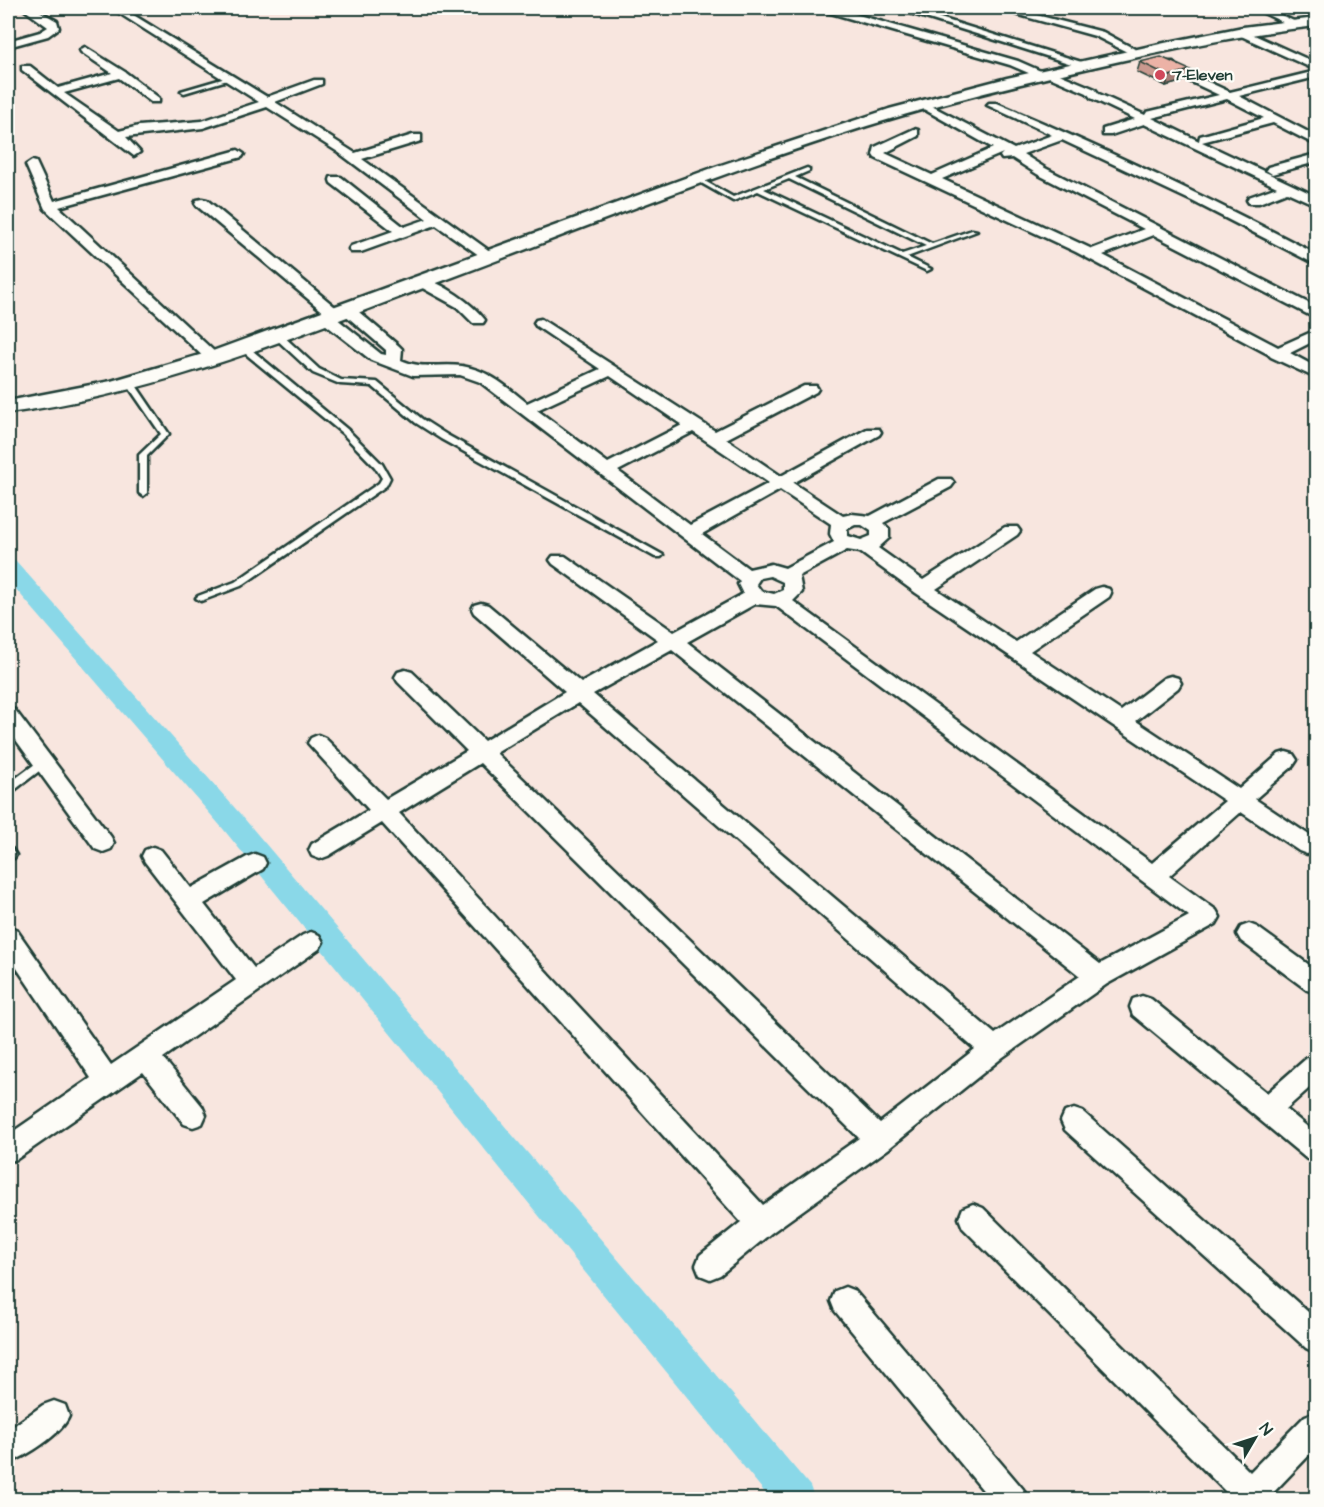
<svg xmlns="http://www.w3.org/2000/svg" width="1324" height="1507" font-family="'Architects Daughter',sans-serif">
  <style>
    .lines { fill: none; stroke-linecap: round; stroke-linejoin: round }
    .canal { fill: #8ad8e8; fill-rule: evenodd }
    .lane-casing { stroke: #1f3d34; stroke-width: 5 }
    .street-casing { stroke: #1f3d34; stroke-width: 5 }
    .secondary-casing { stroke: #1f3d34; stroke-width: 5 }
    .lane { fill: #fdfcf7; fill-rule: evenodd }
    .street { fill: #fdfcf7; fill-rule: evenodd }
    .secondary { fill: #fdfcf7; fill-rule: evenodd }
    .wall { fill: #cb998f; stroke: #1f3d34; stroke-width: 1.5 }
    .shaded-wall { fill: #a57d74; stroke: #1f3d34; stroke-width: 1.5 }
    .building { fill: #ecb2a6; stroke: #1f3d34; stroke-width: 1.5 }
    .poi-dot { fill: #d1495b; stroke: #fdfcf7; stroke-width: 2 }
    .labels { text-anchor: middle; dominant-baseline: central; stroke-width: 4.5; stroke-linejoin: round; paint-order: stroke }
    .far-poi-label { font-size: 16px; font-weight: bold; fill: #1f3d34; stroke: #fdfcf7; text-anchor: start }
  </style>
  <rect width="100%" height="100%" fill="#f8e6df"/>
  <filter id="ink" filterUnits="userSpaceOnUse"><feTurbulence type="fractalNoise" baseFrequency=".0167" numOctaves="2"/><feDisplacementMap in="SourceGraphic" scale="12" xChannelSelector="R" yChannelSelector="G"/><feConvolveMatrix kernelMatrix="1 2 1 2 8 2 1 2 1" color-interpolation-filters="sRGB"/></filter>
  <g filter="url(#ink)">
    <g class="lines">
      <path class="canal" d="M8,559L16,561L242,816L810,1486L815,1500H771L224,830L8,580Z"/>
      <defs>
        <path id="lane" d="M229,77L234,78L184,93L181,91Z
          M807,168L809,169V171L795,177L932,244L972,230L977,231L907,257L931,269L927,271L758,191L733,201L696,180L701,179L733,197ZM789,179L926,246L902,254L764,189Z
          M274,333H280L319,369L341,380L377,382L422,419L447,435L663,555L661,557H655L441,439L416,423L372,386L340,384L313,373L274,337Z
          M241,346H247L348,430L382,464L390,478L386,486L241,586L201,601L196,598L198,596L235,582L379,483L382,478L375,467L342,433L241,350Z
          M127,381H133L169,434L147,456V493L143,496L139,493V455L161,434L126,383Z
          M43,758L48,762L47,765L12,792L8,793V784Z
          M8,848L12,849L16,855L14,858L8,859Z"/>
        <path id="street" d="M22,8H34L57,21L59,28L48,36L8,47V41L40,32L48,27Z
          M111,8H122L267,97L314,80H322V84L275,102L355,153L413,135H421V141L362,159L498,257L491,261L486,260L436,225L361,252H351L349,249L351,246L393,231L331,183L330,180L331,177H341L404,227L427,219L338,152L267,107L203,128L126,137L140,152L134,156L22,70V66H30L58,88L112,73L81,52L80,50L85,47L125,72L159,98V102H151L119,78L64,93L119,131L139,126L202,121L259,102Z
          M796,8H814C810,13 800,13 796,8Z
          M824,8H834L1018,61L1043,72L1052,71L1095,89L1099,94L1145,115L1147,112L1219,95L1168,71L1163,64L1165,62H1173L1176,67L1230,92L1316,71V77L1239,96L1316,136V145L1273,123L1202,142L1316,196V205L1287,192L1259,203H1249L1247,200L1249,197L1277,187L1144,124L1111,135H1103V129L1135,119L1091,98L1087,93L1047,76L1038,77L1010,65L824,11ZM1227,99L1264,118L1200,136L1199,141L1152,118Z
          M894,8H908L1091,65L1085,68L1081,67Z
          M994,8H1009L1103,32L1142,53L1137,56L1133,55L1095,36Z
          M1253,8H1266L1300,24L1291,26Z
          M1243,30L1316,63V70L1239,35L1238,33Z
          M924,102L1014,149L1052,135L987,105L989,103H997C1105,149 1212,199 1316,254V263L1311,262L1192,201L1062,140L1023,154L1045,168L1316,307V317L1311,316L1154,235L1103,255L1278,347L1316,330V340L1290,353L1316,367V378L1271,357L1268,354L1076,252L875,158L873,155L875,147L914,129L918,130V136L885,153L932,175L993,148L920,107V103ZM1003,153L1000,156L1002,159L1012,158L1037,174L1144,229L1092,249L942,179Z
          M238,150L244,154L242,157L59,207L218,355L221,358L213,363L208,361L45,209L26,165L32,161L36,162L54,201Z
          M1316,154V162L1272,174L1266,170L1268,167Z
          M202,199L207,200L340,311L342,314L336,318L381,354L386,355V350L343,313L341,310L343,307H353L399,346L402,349L401,360C422,370 439,363 462,366C488,370 507,387 527,403L600,369L536,326L534,323L536,320L541,319L715,431L804,386H816L818,389L816,392L726,439L781,476L867,429H879L881,432L879,435L793,483L843,516L852,514L870,516L939,479H951L954,483L951,487L883,523L889,529V538L878,548L923,580L1005,527H1017L1020,531L1017,535L936,589L1016,642L1095,589L1102,587L1109,589L1111,593L1109,597L1030,651L1121,711L1164,678L1171,676L1178,678L1181,683L1178,688L1136,721L1239,789L1279,754L1286,752L1293,754L1297,760L1293,766L1255,799L1315,839V851L1307,854L1299,851L1241,812L1169,876L1216,910L1220,917L1216,924L1107,984L1003,1057L888,1149L771,1233L720,1275L710,1279L700,1275L696,1265L700,1255L741,1222L382,823L328,856L320,859L312,856L309,850L312,844L369,810L308,743L311,738L318,735L325,738L386,799L467,751L398,682L395,677L398,672L405,670L412,672L484,741L565,692L474,613L472,609L474,605L481,603L488,605L581,683L658,640L553,564L550,560L553,556H565L674,632L743,594L738,584L740,581L480,382L460,375L413,376L371,360L321,321L319,318L326,314L197,206L195,203L197,200ZM610,376L682,425L608,463L537,410ZM693,432L769,483L690,525L618,471ZM780,490L831,524L830,534L834,542L785,568L771,564L749,569L702,534ZM855,525H862L871,531V536L861,540L848,536L847,529ZM847,550L860,552L916,593L1225,801L1152,863L793,601L802,592L799,576ZM770,576L783,582V590L774,594L761,591L756,584L760,578ZM755,604L776,606L1189,916L1100,964L687,642ZM672,650L1080,976L995,1034L593,694ZM578,703L975,1049L880,1123L496,753ZM480,763L859,1138L763,1205L399,813Z
          M422,278C443,283 472,303 485,320L483,323H473L457,307L417,285L415,282Z
          M8,708L15,710L111,837L114,843L111,849L103,852L95,849L8,729Z
          M153,847L161,850L191,888L247,857L255,854L263,857L266,863L263,869L204,904L254,968L303,935L311,932L319,935L323,942L319,949L163,1058L202,1106L206,1115L202,1124L193,1127L184,1124L143,1072L17,1159L8,1162V1135L91,1078L8,955V926L16,929L111,1065L236,980L145,862L142,856L145,850Z
          M1249,924L1257,927L1316,970V993L1307,990L1241,941L1237,934L1241,927Z
          M1142,996L1151,999L1267,1093L1307,1058L1316,1055V1082L1286,1109L1316,1134V1162L1307,1159L1133,1015L1130,1007L1133,999Z
          M1074,1109L1083,1112L1316,1319V1353L1306,1348L1065,1130L1061,1121L1065,1112Z
          M973,1204L983,1208L1250,1472L1305,1416L1316,1412V1448L1270,1496L1272,1500H1228L1230,1496L963,1228L959,1218L963,1208Z
          M845,1287L855,1291L1023,1489L1028,1500H991L835,1311L831,1301L835,1291Z
          M54,1401L65,1405L69,1416C62,1434 26,1457 8,1463V1430L43,1405Z"/>
        <path id="secondary" d="M1316,18V26C1250,33 1185,47 1120,61C1035,80 950,100 867,126C727,170 591,225 453,277C308,331 163,393 8,413V401L111,381L210,352L715,167L889,109L1007,78L1169,42L1243,27Z"/>
      </defs>
      <use href="#lane" class="lane-casing"/>
      <use href="#street" class="street-casing"/>
      <use href="#secondary" class="secondary-casing"/>
      <use href="#lane" class="lane"/>
      <use href="#street" class="street"/>
      <use href="#secondary" class="secondary"/>
    </g>
    <path class="wall" d="M1140,62L1190,70L1188,80L1166,86L1137,72Z"/>
    <path class="shaded-wall" d="M1190,70L1188,80L1166,86L1169,76Z"/>
    <path class="building" d="M1161,57L1190,70L1169,76L1140,62Z"/>
  </g>
  <circle class="poi-dot" cx="1160" cy="75" r="6"/>
  <g class="labels">
    <g class="far-poi-label">
      <text x="1172" y="75">7-Eleven</text>
    </g>
  </g>
  <rect width="1324" height="1507" fill="none" stroke="#fdfcf7" stroke-width="30"/>
  <rect x="15" y="15" width="1294" height="1477" fill="none" stroke="#1f3d34" stroke-width="2" filter="url(#ink)"/>
  <g transform="translate(1255 1438) rotate(51)" stroke="#fdfcf7" stroke-width="4.5" paint-order="stroke">
  <path d="M0-4.5L10 22L0 15L-10 22Z" fill="#1f3d34"/>
  <text y="-9" font-size="16" font-weight="bold" text-anchor="middle" fill="#1f3d34">N</text>
  </g>
</svg>
